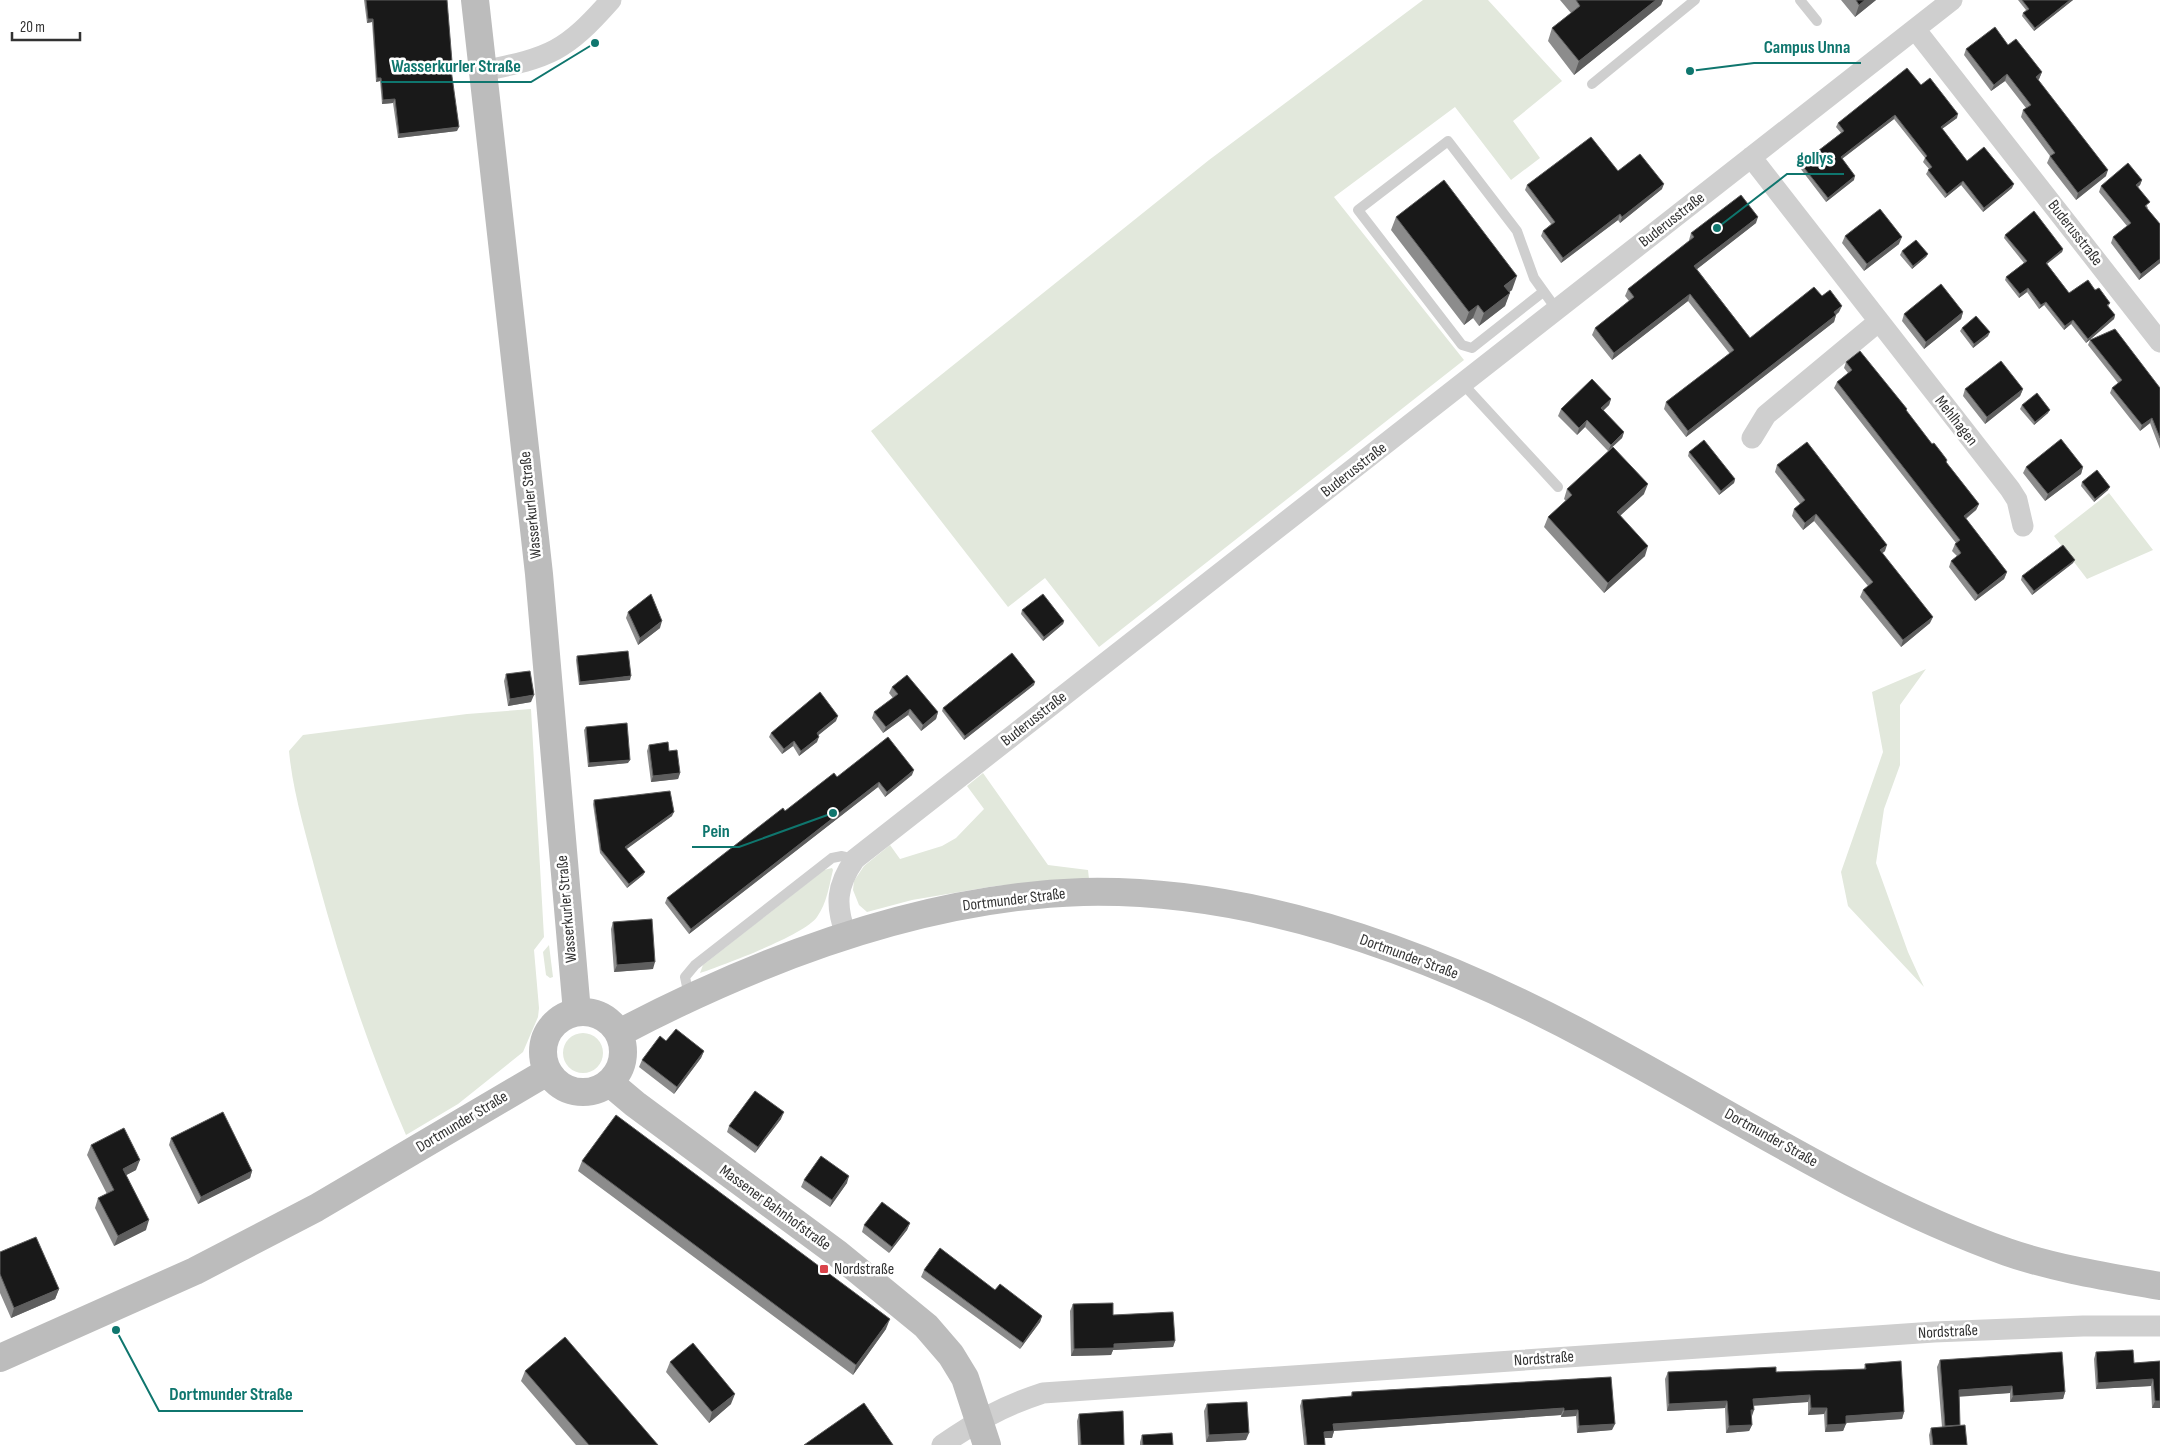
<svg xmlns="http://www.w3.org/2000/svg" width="2160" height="1445" font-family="'Sofia Sans Condensed',sans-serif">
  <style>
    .green { fill: #e2e8dc }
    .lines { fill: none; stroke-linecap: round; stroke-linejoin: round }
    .lane { stroke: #cfcfcf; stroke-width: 10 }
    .street { stroke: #cfcfcf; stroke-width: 21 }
    .secondary { stroke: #bcbcbc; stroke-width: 28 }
    .wall { fill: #8c8c8c }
    .shaded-wall { fill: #5e5e5e }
    .building { fill: #191919; stroke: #5e5e5e }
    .poi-dot { fill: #da434a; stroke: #fff; stroke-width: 2 }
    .labels { text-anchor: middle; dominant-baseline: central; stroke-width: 5; stroke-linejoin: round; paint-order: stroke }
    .street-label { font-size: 16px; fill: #323232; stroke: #fff }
    .poi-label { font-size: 16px; fill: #323232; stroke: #fff; text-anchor: start }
    .leader { fill: none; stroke: #0f766e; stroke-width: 2 }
    .callout-dot { fill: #0f766e; stroke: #fff; stroke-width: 2 }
    .callout-label { font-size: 18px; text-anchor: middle; font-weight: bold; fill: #0f766e; stroke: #fff; stroke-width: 5; stroke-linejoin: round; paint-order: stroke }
  </style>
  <rect width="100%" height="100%" fill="#fff"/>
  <path class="green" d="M1423,0H1488L1562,81L1513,121L1540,158L1511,180L1455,107L1334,197L1464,360L1099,647L1045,578L1008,607L871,431L1209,160Z
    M2109,493L2153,550L2087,579L2054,536Z
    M1926,669L1900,705V765L1884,809L1876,863L1908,952L1924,987L1848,906L1841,872L1883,752L1872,692Z
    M531,709L544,937L534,950L539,1008L538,1017L523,1052L458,1104L406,1135C369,1051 341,965 317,877C306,834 293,794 289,751L303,735L467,714Z
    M983,773L1048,865L1088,870L1089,879L995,886L912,900L867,912L859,905L853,890L854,881L864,866L890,845L900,859L942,846L956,838L984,809L967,786Z
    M832,868L833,870C829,886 827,903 817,917C805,935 721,966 700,973L703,965L824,870Z
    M549,945L553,977L550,978L546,975L543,952Z
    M563 1053a20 20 0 1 1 40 0a20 20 0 1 1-40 0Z"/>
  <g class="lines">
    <path class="lane" d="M1800,0L1817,21
      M1592,84L1695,0
      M1543,292L1472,348L1462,345L1358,210L1448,141L1517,231L1534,278L1557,310
      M1463,384L1558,487
      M689,996L685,977L695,965L832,858L842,856L855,859"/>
    <path class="street" d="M1915,29L2160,342
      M483,71C551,57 565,52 611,0
      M1751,157L2010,489L2017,500L2023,526
      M1752,438L1766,415L1878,322
      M846,935C835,905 836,886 855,859L1952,0
      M942,1445C977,1421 1003,1406 1043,1393L1934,1332L2083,1326H2160"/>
    <path class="secondary" d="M475,0L539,574L577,1012
      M543 1052a40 40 0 1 1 80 0a40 40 0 1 1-80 0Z
      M619,1033C760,959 921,897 1083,892C1260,888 1440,957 1594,1040C1730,1112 1861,1200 2007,1252C2056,1269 2109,1277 2160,1286
      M610,1083L635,1104L838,1254L926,1326L951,1355L965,1378L987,1445
      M0,1358L195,1271L316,1208L547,1072"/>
  </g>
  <path class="wall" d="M364,0H447L452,62L451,66L457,131L398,138L393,103L382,104L380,81L376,82L372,22L367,23Z
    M1560,0H1663L1661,5L1574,75L1548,41L1552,28L1571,13Z
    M1841,0H1876L1855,17Z
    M2018,0H2073L2034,31L2022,16L2023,13L2026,10Z
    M2008,45L2042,72L2039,79L2038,80L2106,176L2076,200L2047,163L2050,156L2021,117L2023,110L2026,108L2005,81L1991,91L1964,55L1966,49Z
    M1921,85L1957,118L1942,129L1967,161L2012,188L1983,212L1961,185L1945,198L1926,174L1929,169L1923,162L1925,158L1894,119L1842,159L1854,180L1826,202L1800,168L1801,164L1841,133L1836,127L1838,123Z
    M1618,171L1662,189L1620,223L1618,220L1561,263L1541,236L1543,231L1551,224L1525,190L1527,185Z
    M2142,180L2140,185L2138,187L2148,208H2147L2160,224V263L2139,280L2111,243L2113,237L2127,226L2099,192L2101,186Z
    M1396,217L1512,290L1509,292L1505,306L1479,326L1473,318L1464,325L1391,230Z
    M1756,223L1697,269L1750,338L1822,296L1839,312L1836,315L1834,322L1686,437L1664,409L1666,402L1730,354L1688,301L1612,360L1592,335L1595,328L1629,301L1625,296L1628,289L1690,241L1689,240L1691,233Z
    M2005,235L2063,249L2062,252L2047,264L2069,293L2095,290L2110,303L2108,307L2115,315L2114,319L2086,343L2071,324L2064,330L2044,305L2039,309L2027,292L2019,298L2005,280L2006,277L2024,263L2004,238Z
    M1845,236L1899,244L1864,271L1842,243Z
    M1902,251L1928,254L1926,257L1912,269L1900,255Z
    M1963,312L1961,319L1924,349L1902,321L1904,314Z
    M1962,328L1988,336L1973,348L1960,331Z
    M2090,340L2160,388V449L2150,423L2140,431L2110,393L2112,388L2118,383L2088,345Z
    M1846,362L1907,409L1906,411L1979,504L1976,510L1966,519L2007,572L2004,579L1975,601L1949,567L1951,561L1957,556L1952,551L1955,544L1956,543L1834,388L1837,382L1848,373L1844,368Z
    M1965,389H2023L2020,396L1985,424L1963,396Z
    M1611,399L1609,405L1603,410L1624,432L1622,438L1608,451L1585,427L1577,435L1558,416L1561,409Z
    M2022,405L2048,413L2034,425L2020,409Z
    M1689,452L1735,479L1734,483L1719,495L1688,456Z
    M1777,465L1885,551L1882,553L1930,623L1901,647L1860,597L1863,590L1868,586L1814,521L1803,530L1792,516L1794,509L1800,504L1775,472Z
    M2026,467H2083L2081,474L2045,501L2023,473Z
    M2082,482L2108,490L2094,502L2081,486Z
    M1567,489L1644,494L1620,516L1645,556L1604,593L1544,527L1548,517L1566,501L1564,499Z
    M2073,563L2032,595L2021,580L2022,576Z
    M1022,610L1064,621L1063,624L1043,641L1021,614Z
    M628,612L660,628L638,645L626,618Z
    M577,656L630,680L579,685L576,660Z
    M506,674L531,702L508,706L504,681Z
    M1034,685L964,740L942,711L943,708Z
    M892,687L938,712L936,719L921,731L908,715L883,733L872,718L874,712L893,698L889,693Z
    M836,721L818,735L817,742L799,756L793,746L782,754L769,737L771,733Z
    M586,727L628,763L588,767L584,730Z
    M649,745L669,751L680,773L678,779L651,782L647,751Z
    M912,775L885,797L878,787L689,934L665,903L667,898L785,811L837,777Z
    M594,800L672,816L626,849L645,872L643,875L627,888L600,853L593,804Z
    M613,922L653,969L614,972L611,929Z
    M666,1041L704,1051L701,1058L674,1094L639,1067L642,1060Z
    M781,1119L755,1153L727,1132L729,1126Z
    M171,1138L252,1171L250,1178L198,1204L169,1145Z
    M91,1145L136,1170L126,1175L146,1230L114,1246L95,1208L98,1198L107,1194L87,1155Z
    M582,1161L886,1329L853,1375L578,1171Z
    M804,1180L847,1183L830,1207L801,1187Z
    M910,1223L907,1230L889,1253L862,1232L864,1225Z
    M0,1252L59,1289L55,1299L11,1318L0,1293Z
    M924,1270L995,1290L1042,1316L1040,1322L1020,1349L921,1277Z
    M1073,1304L1113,1315L1175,1341L1173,1347L1113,1350L1111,1355L1071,1356L1070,1311Z
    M2096,1352L2134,1363L2160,1361V1408H2152L2151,1386L2096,1389L2094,1359Z
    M1940,1360L2065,1392L2063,1399L2010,1402V1393L1959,1396L1960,1426L1967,1445H1930L1929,1435L1931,1428L1942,1427L1937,1367Z
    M670,1362L731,1404L709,1423L666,1372Z
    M1865,1364L1904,1412L1902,1419L1846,1423L1843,1431L1825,1432L1824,1414L1808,1415V1402L1754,1405L1751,1416L1752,1425L1749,1431L1726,1433L1725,1408L1667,1411L1665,1379L1668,1372H1776L1864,1369Z
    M525,1371L658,1445H576L521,1381Z
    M1611,1377L1612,1430L1577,1433L1576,1416L1561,1417V1415L1334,1431L1332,1438H1324L1325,1445H1304L1300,1406L1302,1400L1351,1396L1352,1392Z
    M1207,1404L1246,1440L1206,1442L1204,1411Z
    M1079,1414L1124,1445H1078L1077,1421Z
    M1142,1435L1173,1445H1140V1442Z"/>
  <path class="shaded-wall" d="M1656,0H1663L1661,5L1574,75L1579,61Z
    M1865,0H1876L1855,17L1859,5Z
    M2070,0H2073L2034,31L2035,28Z
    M368,19H373L372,22L367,23Z
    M2042,72L2039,79L2034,83L2036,77Z
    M2007,74L2005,81L1991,91L1994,85Z
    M377,78H381L380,81L376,82Z
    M395,99L393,103L382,104L383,100Z
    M1958,114L1957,118L1939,131L1941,127Z
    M1895,115L1894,119L1839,161L1841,157Z
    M459,127L457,131L398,138L399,134Z
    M2108,170L2106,176L2076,200L2078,193Z
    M1855,176L1854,180L1826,202L1828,198Z
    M2142,180L2140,185L2134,190L2136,185Z
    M1963,181L1961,185L1945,198L1947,194Z
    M1664,184L1662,189L1620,223L1622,217Z
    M2014,184L2012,188L1983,212L1984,208Z
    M1620,214L1618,220L1561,263L1563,258Z
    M1758,217L1756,223L1692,273L1694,266Z
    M1902,237L1899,244L1864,271L1867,264Z
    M2063,249L2062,252L2044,266L2046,263Z
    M1928,254L1926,257L1912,269L1913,266Z
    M2160,259V263L2139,280L2141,274Z
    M1517,276L1512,290L1499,300L1504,286Z
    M2028,288L2027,292L2019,298L2020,294Z
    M1510,293L1505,306L1479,326L1484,313Z
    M1690,294L1688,301L1612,360L1614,353Z
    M2046,302L2044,305L2039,309L2041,305Z
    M1478,305L1473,318L1464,325L1469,312Z
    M1842,306L1839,312L1831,318L1834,312Z
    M1963,312L1961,319L1924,349L1926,342Z
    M1836,315L1834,322L1686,437L1688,431Z
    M2115,315L2114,319L2086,343L2088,339Z
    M2073,320L2071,324L2064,330L2065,326Z
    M1990,332L1988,336L1973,348L1974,344Z
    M2023,389L2020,396L1985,424L1987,417Z
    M1611,399L1609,405L1599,415L1601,408Z
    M2050,410L2048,413L2034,425L2035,422Z
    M2152,418L2150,423L2140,431L2142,425Z
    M1587,420L1585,427L1577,435L1579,428Z
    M1624,432L1622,438L1608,451L1611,445Z
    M2083,467L2081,474L2045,501L2048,494Z
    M1735,479L1734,483L1719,495L1721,491Z
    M1648,484L1644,494L1613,522L1617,512Z
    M2110,487L2108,490L2094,502L2095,499Z
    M1979,504L1976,510L1961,522L1964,516Z
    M1816,514L1814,521L1803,530L1805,523Z
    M1887,545L1885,551L1878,557L1880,550Z
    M1648,546L1645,556L1604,593L1608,583Z
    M2075,560L2073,563L2032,595L2034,591Z
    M2007,572L2004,579L1975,601L1978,595Z
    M1933,617L1930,623L1901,647L1903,640Z
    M662,621L660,628L638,645L640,638Z
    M1064,621L1063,624L1043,641L1044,637Z
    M631,676L630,680L579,685L580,682Z
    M1035,682L1034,685L964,740L965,736Z
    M534,695L531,702L508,706L510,699Z
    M910,709L908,715L883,733L886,727Z
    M938,712L936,719L921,731L923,725Z
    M838,716L836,721L815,738L817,733Z
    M819,737L817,742L799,756L801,751Z
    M794,741L793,746L782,754L784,749Z
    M630,760L628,763L588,767L589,763Z
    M914,770L912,775L885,797L887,792Z
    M680,773L678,779L651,782L653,776Z
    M879,782L878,787L689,934L691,929Z
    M674,812L672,816L624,851L625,847Z
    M645,872L643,875L627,888L629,884Z
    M655,962L653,969L614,972L617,965Z
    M704,1051L701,1058L674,1094L677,1087Z
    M784,1112L781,1119L755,1153L758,1147Z
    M140,1160L136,1170L119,1179L123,1169Z
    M252,1171L250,1178L198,1204L201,1197Z
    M849,1176L847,1183L830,1207L832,1200Z
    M149,1220L146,1230L114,1246L118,1236Z
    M910,1223L907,1230L889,1253L892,1247Z
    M59,1289L55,1299L11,1318L14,1308Z
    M1042,1316L1040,1322L1020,1349L1023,1343Z
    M890,1319L886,1329L853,1375L856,1365Z
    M1175,1341L1173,1347L1113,1350L1111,1355L1071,1356L1074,1349L1114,1344Z
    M2153,1379L2151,1386L2096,1389L2098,1383Z
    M2012,1386L2010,1393L1956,1397L1959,1390Z
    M2065,1392L2063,1399L2010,1402L2013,1396Z
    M735,1394L731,1404L709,1423L712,1412Z
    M1810,1395L1808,1402L1751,1406L1753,1399Z
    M1727,1401L1725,1408L1667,1411L1669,1404Z
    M2155,1401H2160V1408H2152Z
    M1564,1408L1561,1415L1331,1431L1333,1424Z
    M1811,1408H1827L1824,1414L1808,1415Z
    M1578,1410L1576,1416L1561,1417L1564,1411Z
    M1751,1410H1754L1752,1416Z
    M1904,1412L1902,1419L1843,1423L1846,1416Z
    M1615,1424L1612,1430L1577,1433L1579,1426Z
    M1846,1424L1843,1431L1825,1432L1827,1425Z
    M1752,1425L1749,1431L1726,1433L1729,1426Z
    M1334,1431L1332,1438H1321L1324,1432Z
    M1249,1433L1246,1440L1206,1442L1209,1435Z"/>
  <path class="building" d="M366,0H447L452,62H450L459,127L399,134L395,99L383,100L381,78H377L373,19H368Z
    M1576,0H1656L1579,61L1552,28L1580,6Z
    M1856,0H1865L1859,5Z
    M2022,0H2070L2035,28L2023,13L2029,9Z
    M1995,27L2008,45L2016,39L2042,72L2036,77L2108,170L2078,193L2050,156L2055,153L2023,110L2031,105L2007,74L1994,85L1966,49Z
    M1907,68L1921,85L1930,78L1958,114L1941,127L1967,161L1984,147L2014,184L1984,208L1963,181L1947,194L1928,170L1932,167L1925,158L1927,156L1895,115L1841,157L1855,176L1828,198L1801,164L1844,131L1838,123Z
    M1591,137L1618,171L1640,154L1664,184L1622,217L1620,214L1563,258L1543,231L1555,222L1527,185Z
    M2128,163L2142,180L2136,185L2150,202L2145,206L2160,224V259L2141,274L2113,237L2131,223L2101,186Z
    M1444,180L1517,276L1504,286L1510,293L1484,313L1478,305L1469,312L1396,217Z
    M1741,195L1758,217L1694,266L1750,338L1814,287L1822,296L1830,290L1842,306L1834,312L1836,315L1688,431L1666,402L1734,350L1690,294L1614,353L1595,328L1634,297L1628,289L1694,237L1691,233Z
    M1880,209L1902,237L1867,264L1845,236Z
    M2034,211L2063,249L2046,263L2069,293L2088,280L2095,290L2099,288L2110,303L2107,305L2115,315L2088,339L2073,320L2065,326L2046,302L2041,305L2028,288L2020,294L2006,277L2027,261L2005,235Z
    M1916,240L1928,254L1913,266L1902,251Z
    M1941,284L1963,312L1926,342L1904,314Z
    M1976,316L1990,332L1974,344L1962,328Z
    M2115,329L2160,388V438L2152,418L2142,425L2112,388L2122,380L2090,340Z
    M1860,351L1907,409L1906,410L1932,444L1934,443L1941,452L1947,460L1946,462L1979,504L1964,516L2007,572L1978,595L1951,561L1961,553L1955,544L1960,540L1837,382L1852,370L1846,362Z
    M2001,361L2023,389L1987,417L1965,389Z
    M1592,379L1611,399L1601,408L1624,432L1611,445L1587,420L1579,428L1561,409Z
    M2037,393L2050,410L2035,422L2022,405Z
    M2061,439L2083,467L2048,494L2026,467Z
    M1704,440L1735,479L1721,491L1689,452Z
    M1807,442L1887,545L1880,550L1933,617L1903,640L1863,590L1873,582L1816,514L1805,523L1794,509L1805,500L1777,465Z
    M1613,447L1648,484L1617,512L1648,546L1608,583L1548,517L1572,495L1567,489Z
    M2097,470L2110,487L2095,499L2082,482Z
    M2063,545L2075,560L2034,591L2022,576Z
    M651,594L662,621L640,638L628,612Z
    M1043,594L1064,621L1044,637L1022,610Z
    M628,651L631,676L580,682L577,656Z
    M1012,653L1035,682L965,736L943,708Z
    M530,671L534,695L510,699L506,674Z
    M907,675L938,712L923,725L910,709L886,727L874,712L898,694L892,687Z
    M820,692L838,716L817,733L819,737L801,751L794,741L784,749L771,733Z
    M627,723L630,760L589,763L586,727Z
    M888,737L914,770L887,792L879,782L691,929L667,898L783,808L785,811L834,773L837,777Z
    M668,742L669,751L677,750L680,773L653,776L649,745Z
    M670,791L674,812L625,847L645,872L629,884L601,850L594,800Z
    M652,919L655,962L617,965L613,922Z
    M676,1029L704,1051L677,1087L642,1060L660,1036L666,1041Z
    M755,1091L784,1112L758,1147L729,1126Z
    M223,1112L252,1171L201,1197L171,1138Z
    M616,1115L890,1319L856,1365L582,1161Z
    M124,1128L140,1160L123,1169L149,1220L118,1236L98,1198L114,1190L91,1145Z
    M821,1156L849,1176L832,1200L804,1180Z
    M882,1202L910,1223L892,1247L864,1225Z
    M36,1237L59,1289L14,1308L0,1274V1252Z
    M940,1248L995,1290L1000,1284L1042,1316L1023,1343L924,1270Z
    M1113,1303V1315L1173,1312L1175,1341L1114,1344V1348L1074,1349L1073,1304Z
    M565,1337L658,1445H589L525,1371Z
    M693,1343L735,1394L712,1412L670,1362Z
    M2133,1350L2134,1363L2160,1361V1401H2155L2153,1379L2098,1383L2096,1352Z
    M2062,1352L2065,1392L2013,1396L2012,1386L1959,1390L1960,1425L1945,1426L1940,1360Z
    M1901,1361L1904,1412L1846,1416V1424L1827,1425V1408H1811L1810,1395L1753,1399L1754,1410H1751L1752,1425L1729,1426L1727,1401L1669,1404L1668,1372L1776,1367V1372L1866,1369L1865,1364Z
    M1611,1377L1615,1424L1579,1426L1578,1410L1564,1411V1408L1333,1424L1334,1431L1324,1432L1325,1445H1307L1302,1400L1352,1396V1392Z
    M1247,1402L1249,1433L1209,1435L1207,1404Z
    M864,1403L893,1445H804Z
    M1123,1411L1124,1445H1081L1079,1414Z
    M1965,1425L1967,1445H1933L1931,1428Z
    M1172,1433L1173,1445H1143L1142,1435Z"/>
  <rect class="poi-dot" x="819" y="1264" width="10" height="10" rx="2.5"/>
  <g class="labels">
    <g class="street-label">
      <text transform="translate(1672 220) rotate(-38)">Buderusstraße</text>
      <text transform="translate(2075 233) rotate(52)">Buderusstraße</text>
      <text transform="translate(1956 421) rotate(52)">Mehlhagen</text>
      <text transform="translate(1354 470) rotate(-38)">Buderusstraße</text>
      <text transform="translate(531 505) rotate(-96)">Wasserkurler Straße</text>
      <text transform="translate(1034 719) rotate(-38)">Buderusstraße</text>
      <text transform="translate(1014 900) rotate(-7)">Dortmunder Straße</text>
      <text transform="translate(567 909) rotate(-95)">Wasserkurler Straße</text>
      <text transform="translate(1409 957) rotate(20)">Dortmunder Straße</text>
      <text transform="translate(462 1122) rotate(-31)">Dortmunder Straße</text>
      <text transform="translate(1771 1138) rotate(29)">Dortmunder Straße</text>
      <text transform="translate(775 1208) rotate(36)">Massener Bahnhofstraße</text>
      <text transform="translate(1948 1332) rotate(-3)">Nordstraße</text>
      <text transform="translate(1544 1359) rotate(-4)">Nordstraße</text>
    </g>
    <g class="poi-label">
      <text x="834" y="1269">Nordstraße</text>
    </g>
  </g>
  <path class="leader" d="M1690 71L1754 63H1861M595 43L531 82H381M1717 228L1787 174H1844M833 813L739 847H692M116 1330L159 1411H303"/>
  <g class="callout-dot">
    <circle cx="1690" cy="71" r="5"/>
    <circle cx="595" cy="43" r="5"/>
    <circle cx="1717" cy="228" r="5"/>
    <circle cx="833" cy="813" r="5"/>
    <circle cx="116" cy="1330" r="5"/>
  </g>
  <g class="callout-label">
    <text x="1807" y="53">Campus Unna</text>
    <text x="456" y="72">Wasserkurler Straße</text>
    <text x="1815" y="164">gollys</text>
    <text x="716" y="837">Pein</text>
    <text x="231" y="1400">Dortmunder Straße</text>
  </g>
  <path d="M12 32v8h68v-8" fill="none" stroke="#323232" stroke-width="2.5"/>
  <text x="20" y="32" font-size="15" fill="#323232" stroke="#ffffff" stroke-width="4" paint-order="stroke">20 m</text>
</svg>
